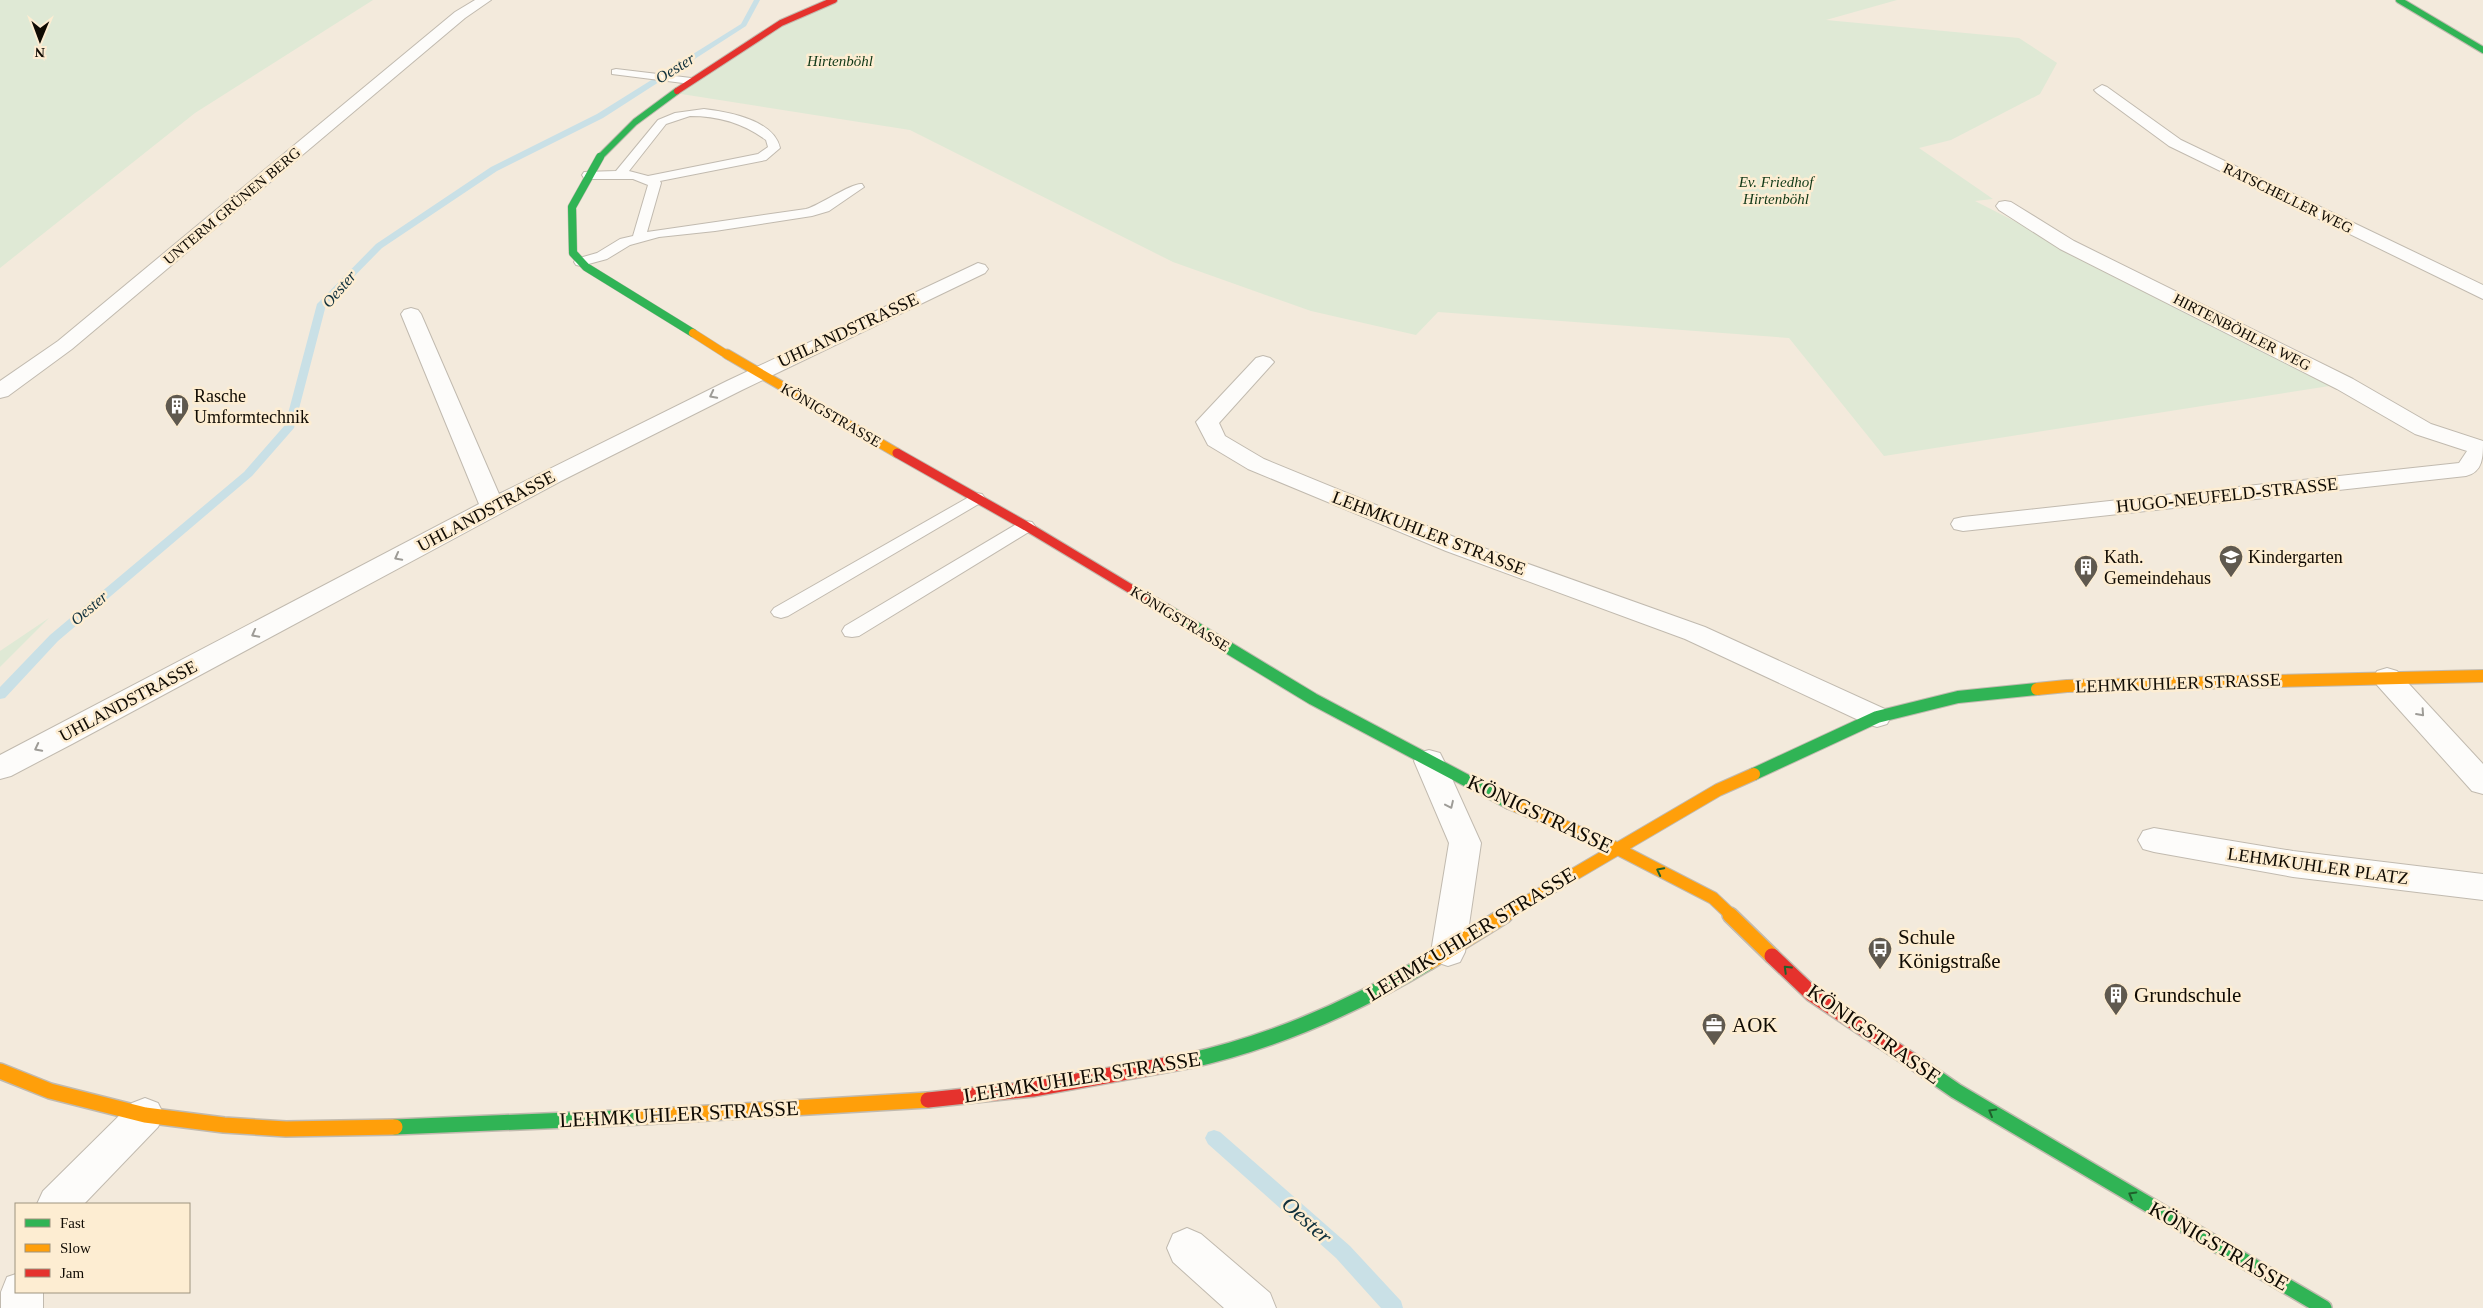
<svg xmlns="http://www.w3.org/2000/svg" width="2483" height="1308" font-family="'Times New Roman',serif">
  <style>
    .green { fill: #dfe9d5 }
    .lines { fill: none; stroke-linecap: round; stroke-linejoin: round }
    .stream { fill: #c9e0e6; fill-rule: evenodd }
    .lane-casing { stroke: #c1baaf; stroke-width: 2 }
    .street-casing { stroke: #c1baaf; stroke-width: 2 }
    .fast-far3-casing { stroke: #c1baaf; stroke-width: 8 }
    .fast-far2-casing { stroke: #c1baaf; stroke-width: 9 }
    .fast-far1-casing { stroke: #c1baaf; stroke-width: 14 }
    .fast-casing { stroke: #c1baaf; stroke-width: 18 }
    .slow-far3-casing { stroke: #c1baaf; stroke-width: 9 }
    .slow-far2-casing { stroke: #c1baaf; stroke-width: 11 }
    .slow-far1-casing { stroke: #c1baaf; stroke-width: 14 }
    .slow-casing { stroke: #c1baaf; stroke-width: 18 }
    .jam-far3-casing { stroke: #c1baaf; stroke-width: 8 }
    .jam-far2-casing { stroke: #c1baaf; stroke-width: 11 }
    .jam-far1-casing { stroke: #c1baaf; stroke-width: 14 }
    .jam-casing { stroke: #c1baaf; stroke-width: 18 }
    .lane { fill: #fdfcfa; fill-rule: evenodd }
    .street { fill: #fdfcfa; fill-rule: evenodd }
    .fast-far3 { stroke: #30b455; stroke-width: 6 }
    .fast-far2 { stroke: #30b455; stroke-width: 8 }
    .fast-far1 { stroke: #30b455; stroke-width: 12 }
    .fast { stroke: #30b455; stroke-width: 15 }
    .slow-far3 { stroke: #ff9f0a; stroke-width: 8 }
    .slow-far2 { stroke: #ff9f0a; stroke-width: 9 }
    .slow-far1 { stroke: #ff9f0a; stroke-width: 12 }
    .slow { stroke: #ff9f0a; stroke-width: 15 }
    .jam-far3 { stroke: #e5322d; stroke-width: 6 }
    .jam-far2 { stroke: #e5322d; stroke-width: 9 }
    .jam-far1 { stroke: #e5322d; stroke-width: 12 }
    .jam { stroke: #e5322d; stroke-width: 15 }
    .oneway { stroke: #9e9c97 }
    .oneway2 { stroke: #20602c }
    .labels { text-anchor: middle; dominant-baseline: central; stroke-width: 5; stroke-linejoin: round; paint-order: stroke }
    .far-park-label { font-size: 15px; font-style: italic; fill: #0f3716; stroke: #fdedd2 }
    .far-street-label { font-size: 15px; fill: #100b03; stroke: #fdedd2 }
    .far-water-label { font-size: 16px; font-style: italic; fill: #0f303c; stroke: #fdedd2 }
    .street-label { font-size: 18px; fill: #100b03; stroke: #fdedd2 }
    .poi-label { font-size: 18px; fill: #100b03; stroke: #fdedd2; text-anchor: start }
    .near-street-label { font-size: 21px; fill: #100b03; stroke: #fdedd2 }
    .near-poi-label { font-size: 21px; fill: #100b03; stroke: #fdedd2; text-anchor: start }
    .near-water-label { font-size: 22px; font-style: italic; fill: #0f303c; stroke: #fdedd2 }
  </style>
  <rect width="100%" height="100%" fill="#f3eadc"/>
  <path class="green" d="M0,0H373L195,113L0,268Z
    M834,0H1897L1826,20L2019,38L2057,63L2040,94L1951,140L1919,148L1993,199L1975,201L2336,385L1884,456L1789,338L1438,312L1416,335L1311,311L1173,262L910,130L675,93L781,23Z
    M49,618L0,667V651Z"/>
  <g class="lines">
    <path class="stream" d="M754,0H760L746,26L603,118L497,171L382,248L326,305L294,428L252,476L58,641L5,698L0,699V687L50,635L244,472L285,425L317,304L376,244L491,167L597,114L741,24Z
      M1214,1130L1220,1132L1350,1246L1401,1301L1403,1308H1381L1336,1258L1208,1144L1205,1138L1208,1132Z"/>
    <defs>
      <path id="lane" d="M616,69L691,78L696,81L691,84L612,74V70Z
        M704,109C729,112 774,120 780,148L766,160L660,181L661,183L647,232L806,209C820,205 853,182 862,184L864,187L829,211L812,216L715,231L659,237L630,245L607,259L581,266L576,265L574,262L576,259L597,253L620,239L633,236L648,185L633,179H588L584,178L582,175L584,172L616,171L658,120L675,113ZM690,116C719,116 743,123 766,140L768,147L758,154L648,176L629,171L666,124Z
        M976,493L982,494L985,498L982,502L788,616L781,618L774,616L771,612L774,608Z
        M1026,521L1032,522L1035,526L1032,530L859,636L852,637L845,636L842,631L845,626L1020,522Z"/>
      <path id="street" d="M475,0H491L465,18L72,349L8,396L0,398V381L58,341L455,12Z
        M2102,85L2107,87L2181,140L2483,285V299L2169,146L2097,93L2094,90Z
        M2005,201L2011,202L2074,241L2353,379L2431,424L2483,441C2483,457 2483,472 2466,476L1963,531L1954,529L1951,524L1954,519L1963,517L2459,463L2467,451L2415,434L2337,389L2060,249L1999,210L1996,206L1999,202Z
        M978,263L985,265L988,269L985,273L742,390L561,481L72,744L11,776L0,779V755L479,504L401,314L404,310L411,308L418,310L421,314L499,494L727,381Z
        M1263,356L1270,358L1274,362L1219,423L1225,436L1264,459L1464,541L1705,627L1887,710L1891,717L1887,724L1877,727L1867,724L1685,639L1446,551L1248,469L1208,445L1196,422L1256,358Z
        M2387,668L2397,671L2483,764V794L2472,791L2377,685L2373,678L2377,671Z
        M1429,750L1440,753L1444,761L1481,843L1465,952L1460,962L1448,966L1436,962L1431,952L1449,843L1414,761L1418,753Z
        M2154,828L2293,851L2483,874V900L2293,877L2154,852L2143,849L2138,840L2143,831Z
        M145,1098L158,1103L164,1115L158,1127L84,1204H37L43,1191L132,1103Z
        M1187,1228L1201,1234L1270,1293L1276,1308H1224L1173,1262L1167,1248L1173,1234Z
        M16,1274V1292H43V1308H1V1292L7,1277Z"/>
      <path id="fast-far3" d="M2399,0L2483,50
        M599,158L635,122L677,91"/>
      <path id="fast-far2" d="M600,157L572,207L573,253L586,267L693,333"/>
      <path id="fast-far1" d="M1166,610L1313,699L1509,803
        M1754,774L1877,717L1958,697L2037,689"/>
      <path id="fast" d="M1188,1061C1275,1042 1353,1007 1429,962
        M1927,1071L1956,1091L2324,1308
        M395,1127L641,1117"/>
      <path id="slow-far3" d="M693,333L729,356"/>
      <path id="slow-far2" d="M727,354L897,453"/>
      <path id="slow-far1" d="M2037,689L2067,686L2483,676
        M1509,803L1616,848L1713,898L1732,916
        M1503,916L1718,790L1754,774"/>
      <path id="slow" d="M1730,915L1772,956
        M1429,962L1505,915
        M0,1071L50,1091L145,1115L224,1125L286,1129L395,1127
        M641,1117L928,1100"/>
      <path id="jam-far3" d="M677,91L781,23L834,0"/>
      <path id="jam-far2" d="M897,453L1026,526L1156,604"/>
      <path id="jam-far1" d="M1154,603L1166,610"/>
      <path id="jam" d="M1772,956L1812,994L1927,1071
        M928,1100L1033,1089L1188,1061"/>
    </defs>
    <use href="#lane" class="lane-casing"/>
    <use href="#street" class="street-casing"/>
    <use href="#fast-far3" class="fast-far3-casing"/>
    <use href="#fast-far2" class="fast-far2-casing"/>
    <use href="#fast-far1" class="fast-far1-casing"/>
    <use href="#fast" class="fast-casing"/>
    <use href="#slow-far3" class="slow-far3-casing"/>
    <use href="#slow-far2" class="slow-far2-casing"/>
    <use href="#slow-far1" class="slow-far1-casing"/>
    <use href="#slow" class="slow-casing"/>
    <use href="#jam-far3" class="jam-far3-casing"/>
    <use href="#jam-far2" class="jam-far2-casing"/>
    <use href="#jam-far1" class="jam-far1-casing"/>
    <use href="#jam" class="jam-casing"/>
    <use href="#lane" class="lane"/>
    <use href="#street" class="street"/>
    <use href="#fast-far3" class="fast-far3"/>
    <use href="#fast-far2" class="fast-far2"/>
    <use href="#fast-far1" class="fast-far1"/>
    <use href="#fast" class="fast"/>
    <use href="#slow-far3" class="slow-far3"/>
    <use href="#slow-far2" class="slow-far2"/>
    <use href="#slow-far1" class="slow-far1"/>
    <use href="#slow" class="slow"/>
    <use href="#jam-far3" class="jam-far3"/>
    <use href="#jam-far2" class="jam-far2"/>
    <use href="#jam-far1" class="jam-far1"/>
    <use href="#jam" class="jam"/>
  </g>
  <defs><path id="oneway-chevron" d="M-2-3.5L2.5 0L-2 3.5" fill="none" stroke-width="1.6" stroke-linecap="round" stroke-linejoin="round" transform="scale(1.25)"/></defs>
  <g class="oneway">
    <use href="#oneway-chevron" transform="translate(713 395) rotate(153)"/>
    <use href="#oneway-chevron" transform="translate(398 557) rotate(152)"/>
    <use href="#oneway-chevron" transform="translate(255 634) rotate(152)"/>
    <use href="#oneway-chevron" transform="translate(2421 713) rotate(48)"/>
    <use href="#oneway-chevron" transform="translate(38 748) rotate(153)"/>
    <use href="#oneway-chevron" transform="translate(1450 805) rotate(65)"/>
  </g>
  <g class="oneway2">
    <use href="#oneway-chevron" transform="translate(1660 871) rotate(-153)"/>
    <use href="#oneway-chevron" transform="translate(1787 969) rotate(-136)"/>
    <use href="#oneway-chevron" transform="translate(1992 1112) rotate(-150)"/>
    <use href="#oneway-chevron" transform="translate(2132 1195) rotate(-150)"/>
  </g>
  <defs>
    <symbol id="building-pin" viewBox="-11 -11 22 30"><path d="M0 17L-7.5 6A9.5 9.5 0 1 1 7.5 6Z" fill="#5f594f" stroke="#fdedd2"/><path d="M-4-6H4V6H1V3H-1V6H-4ZM-2.5-4.3h1.7v1.8h-1.7ZM.8-4.3h1.7v1.8H.8ZM-2.5-1h1.7V.8h-1.7ZM.8-1h1.7V.8H.8Z" fill="#fff"/></symbol>
    <symbol id="school-pin" viewBox="-11 -11 22 30"><path d="M0 17L-7.5 6A9.5 9.5 0 1 1 7.5 6Z" fill="#5f594f" stroke="#fdedd2"/><path d="M0-5L7-2L0 1L-7-2ZM-4 1L0 2.5L4 1V4Q0 6-4 4Z" fill="#fff"/></symbol>
    <symbol id="bus-pin" viewBox="-11 -11 22 30"><path d="M0 17L-7.5 6A9.5 9.5 0 1 1 7.5 6Z" fill="#5f594f" stroke="#fdedd2"/><path d="M-5-6H5V4H4V6H2V4H-2V6H-4V4H-5ZM-3.5-4V0h7V-4ZM-3.5 1.2v1.5H-2V1.2ZM2 1.2v1.5H3.5V1.2Z" fill="#fff"/></symbol>
    <symbol id="office-pin" viewBox="-11 -11 22 30"><path d="M0 17L-7.5 6A9.5 9.5 0 1 1 7.5 6Z" fill="#5f594f" stroke="#fdedd2"/><path d="M-6-3h4V-5.5h4V-3h4V5H-6ZM-1-4.5V-3h2v-1.5ZM-6 0V1H6V0Z" fill="#fff"/></symbol>
  </defs>
  <g fill-rule="evenodd">
    <use href="#building-pin" x="163" y="392" width="28" height="38"/>
    <use href="#school-pin" x="2217" y="543" width="28" height="38"/>
    <use href="#building-pin" x="2072" y="553" width="28" height="38"/>
    <use href="#bus-pin" x="1866" y="935" width="28" height="38"/>
    <use href="#building-pin" x="2102" y="981" width="28" height="38"/>
    <use href="#office-pin" x="1700" y="1011" width="28" height="38"/>
  </g>
  <g class="labels">
    <g class="far-park-label">
      <text x="840" y="61">Hirtenböhl</text>
      <text x="1776" y="182">Ev. Friedhof<tspan x="1776" dy="17">Hirtenböhl</tspan></text>
    </g>
    <g class="far-street-label">
      <text transform="translate(2288 198) rotate(26)">RATSCHELLER WEG</text>
      <text transform="translate(232 206) rotate(-40)">UNTERM GRÜNEN BERG</text>
      <text transform="translate(2242 332) rotate(27)">HIRTENBÖHLER WEG</text>
      <text transform="translate(831 415) rotate(30)">KÖNIGSTRASSE</text>
      <text transform="translate(1180 619) rotate(31)">KÖNIGSTRASSE</text>
    </g>
    <g class="far-water-label">
      <text transform="translate(675 68) rotate(-32)">Oester</text>
      <text transform="translate(339 289) rotate(-49)">Oester</text>
      <text transform="translate(89 608) rotate(-40)">Oester</text>
    </g>
    <g class="street-label">
      <text transform="translate(848 330) rotate(-25)">UHLANDSTRASSE</text>
      <text transform="translate(2227 495) rotate(-6)">HUGO-NEUFELD-STRASSE</text>
      <text transform="translate(486 511) rotate(-28)">UHLANDSTRASSE</text>
      <text transform="translate(1429 533) rotate(21)">LEHMKUHLER STRASSE</text>
      <text transform="translate(2178 683) rotate(-2)">LEHMKUHLER STRASSE</text>
      <text transform="translate(128 701) rotate(-28)">UHLANDSTRASSE</text>
      <text transform="translate(2318 866) rotate(8)">LEHMKUHLER PLATZ</text>
    </g>
    <g class="poi-label">
      <text x="194" y="396">Rasche<tspan x="194" dy="21">Umformtechnik</tspan></text>
      <text x="2104" y="557">Kath.<tspan x="2104" dy="21">Gemeindehaus</tspan></text>
      <text x="2248" y="557">Kindergarten</text>
    </g>
    <g class="near-street-label">
      <text transform="translate(1540 814) rotate(25)">KÖNIGSTRASSE</text>
      <text transform="translate(1471 934) rotate(-31)">LEHMKUHLER STRASSE</text>
      <text transform="translate(1874 1034) rotate(35)">KÖNIGSTRASSE</text>
      <text transform="translate(1082 1077) rotate(-9)">LEHMKUHLER STRASSE</text>
      <text transform="translate(679 1114) rotate(-3)">LEHMKUHLER STRASSE</text>
      <text transform="translate(2219 1246) rotate(30)">KÖNIGSTRASSE</text>
    </g>
    <g class="near-poi-label">
      <text x="1898" y="937">Schule<tspan x="1898" dy="24">Königstraße</tspan></text>
      <text x="2134" y="995">Grundschule</text>
      <text x="1732" y="1025">AOK</text>
    </g>
    <g class="near-water-label">
      <text transform="translate(1307 1220) rotate(42)">Oester</text>
    </g>
  </g>
  <rect x="15" y="1203" width="175" height="90" fill="#fdedd2" stroke="#9e937f"/>
  <rect x="25" y="1219" width="25" height="8" fill="#30b455" stroke="#9e937f"/>
  <text x="60" y="1228" font-size="15" fill="#100b03">Fast</text>
  <rect x="25" y="1244" width="25" height="8" fill="#ff9f0a" stroke="#9e937f"/>
  <text x="60" y="1253" font-size="15" fill="#100b03">Slow</text>
  <rect x="25" y="1269" width="25" height="8" fill="#e5322d" stroke="#9e937f"/>
  <text x="60" y="1278" font-size="15" fill="#100b03">Jam</text>
  <g transform="translate(40 40) rotate(181)" stroke="#fdedd2" stroke-width="4" paint-order="stroke">
  <path d="M0-4L9 19L0 12L-9 19Z" fill="#100b03"/>
  <text y="-8" font-size="14" font-weight="bold" text-anchor="middle" fill="#100b03">N</text>
  </g>
</svg>
